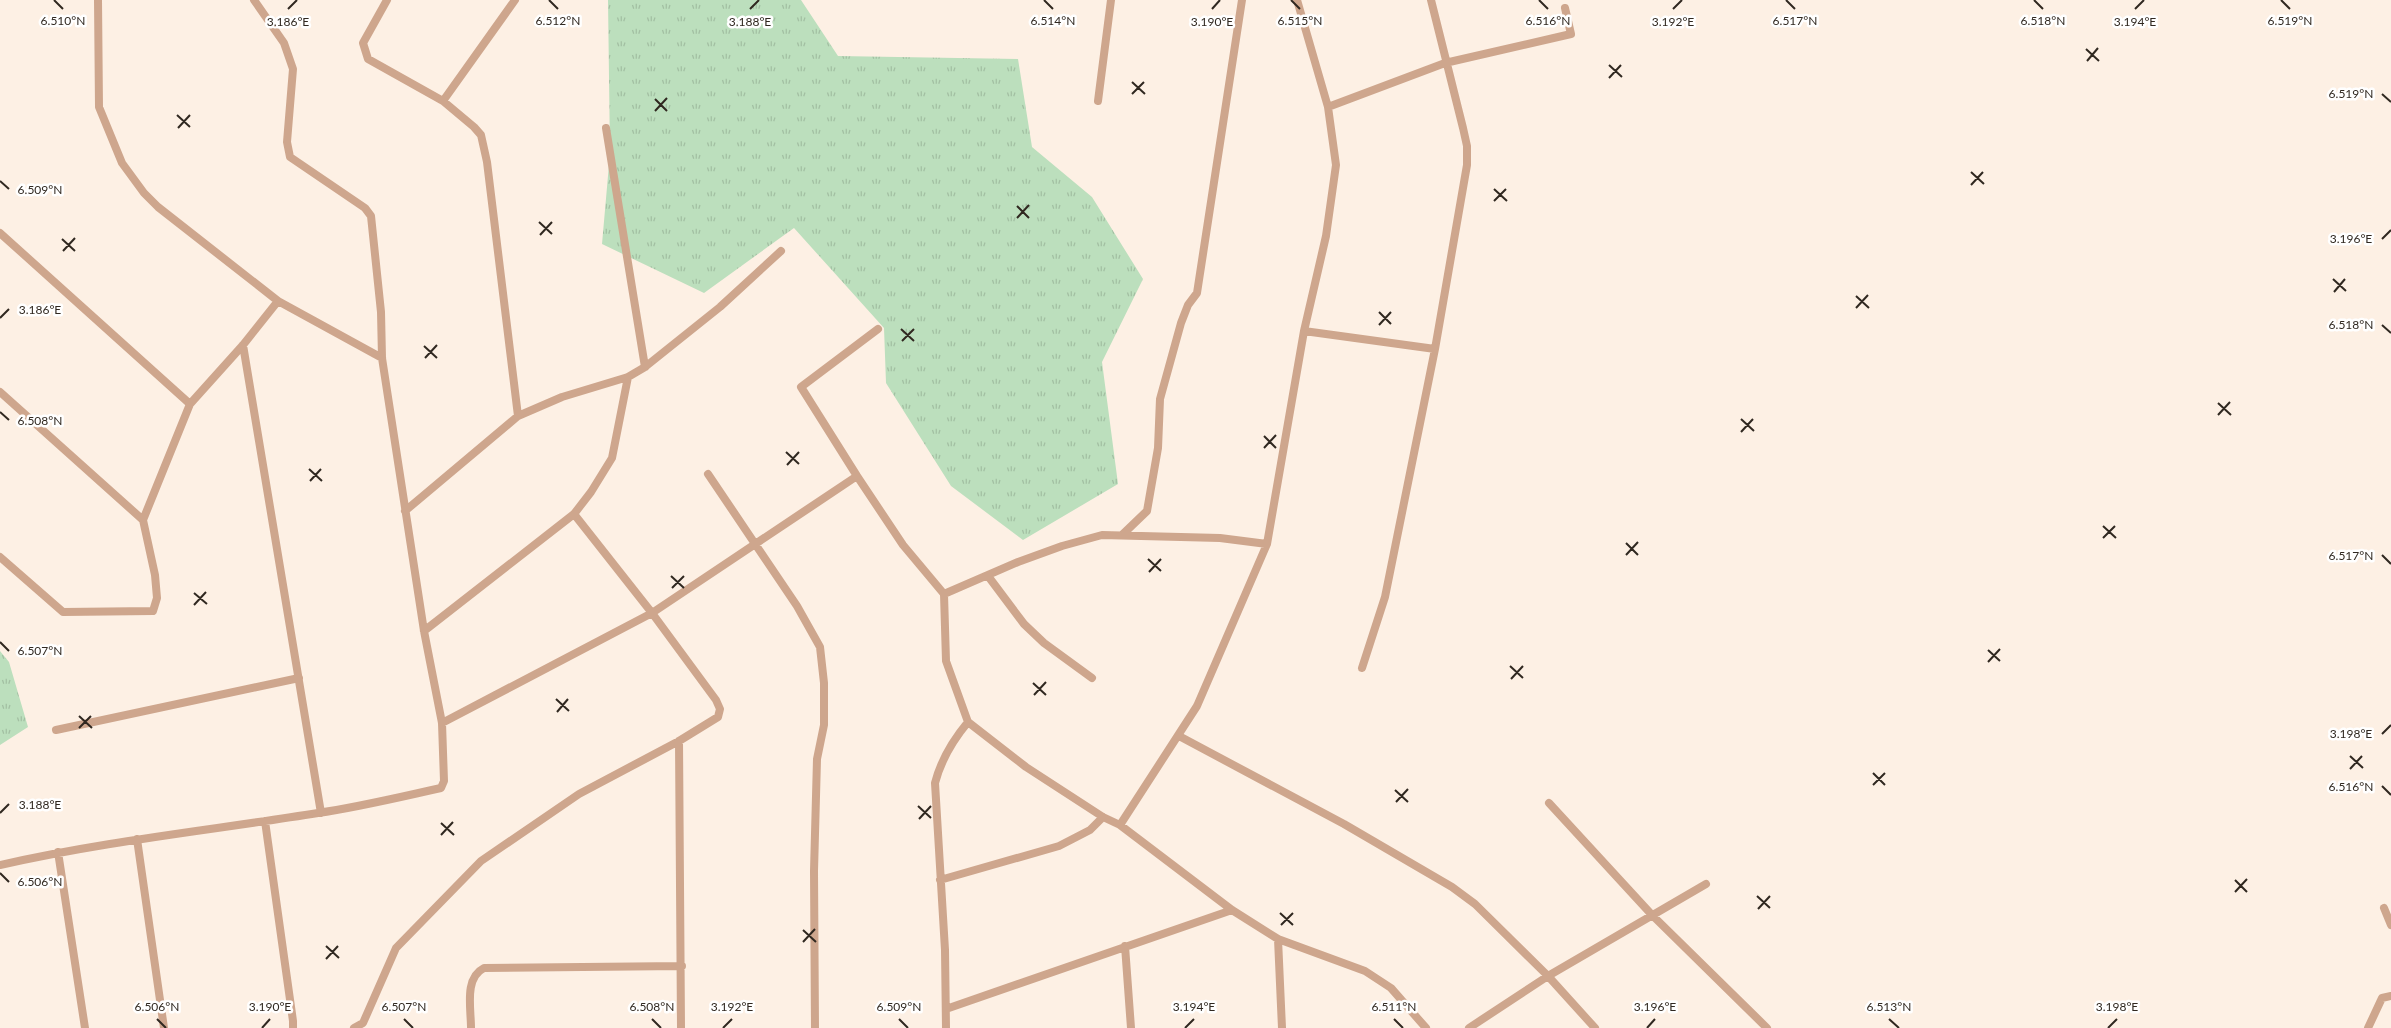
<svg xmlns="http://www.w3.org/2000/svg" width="2391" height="1028" font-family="Lato,sans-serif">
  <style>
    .grass { fill: url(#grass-tufts) }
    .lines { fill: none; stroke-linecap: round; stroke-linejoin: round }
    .street { stroke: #cea68d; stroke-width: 8 }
    .ticks { fill: none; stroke: #302820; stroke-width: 2 }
    .ticks-label { font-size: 12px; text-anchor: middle; fill: #302820; stroke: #fff; stroke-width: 5; stroke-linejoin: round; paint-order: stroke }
  </style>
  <defs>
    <pattern id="grass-tufts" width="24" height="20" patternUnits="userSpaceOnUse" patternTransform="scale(1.25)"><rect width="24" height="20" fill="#bcdfbd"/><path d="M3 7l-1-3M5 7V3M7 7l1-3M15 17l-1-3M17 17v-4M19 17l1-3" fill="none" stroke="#a2bfa2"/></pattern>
  </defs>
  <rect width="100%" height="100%" fill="#fdf0e4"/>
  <path class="grass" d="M608,0H801L838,56L1018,59L1032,147L1092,197L1143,279L1102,362L1118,484L1023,540L951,486L886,383L884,328L794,228L704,293L602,244L610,153Z
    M0,651L9,662L28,727L0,745Z"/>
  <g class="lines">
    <path class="street" d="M98,0L99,107L122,163L144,193L158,207L278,301L382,358
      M387,0L363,43L368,59L443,101L474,127L481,135L487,162L518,416
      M443,101L515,0
      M1098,101L1111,0
      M1328,107L1445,63L1571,34L1565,8
      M606,128L645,367
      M0,233L190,404
      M878,329L801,387L857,476L903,545L944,594L946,661L968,722L1026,767L1103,817L1120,825L1232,910L1278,939L1365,971L1391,988L1426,1028
      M1304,331L1435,349
      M243,345L321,813
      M0,392L143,520L155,575L157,598L153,611L63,612L0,557
      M708,474L797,606L820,647L824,683V725L817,759L814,871L815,1028
      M405,511L518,416L562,397L628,377L645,367L720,307L781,251
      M143,520L190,404L243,345L278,301
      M1122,535L1147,511L1158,448L1160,399L1181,323L1188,305L1197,293L1242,0
      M988,576L1024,624L1044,643L1092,678
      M944,594L1018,562L1062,546L1102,535L1220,538L1267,544
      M424,631L574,514L591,492L612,458L628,377
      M1362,668L1385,597L1435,349L1467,165V146L1463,128L1431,0
      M442,723L652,613L857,476
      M56,730L299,678
      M1179,736L1344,824L1452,887L1475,904L1548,976L1595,1028
      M679,741L681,1028
      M1549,803L1652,915L1767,1028
      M265,821L293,1021V1028
      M1120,825L1197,706L1267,544L1304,331L1326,236L1336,165L1328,107L1297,0
      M137,839L164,1028
      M58,852L85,1028
      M0,865C105,841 212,830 318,813C359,807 400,797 441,788L444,781L442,723L424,631L382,358L381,312L371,216L365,208L290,157L287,142L293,69L284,43L254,0
      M940,880L1059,846L1090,830L1103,817
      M2384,908L2391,925
      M1278,939L1282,1028
      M1125,946L1131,1028
      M946,1009L1232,910
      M354,1028L363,1023L396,948L481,861L579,794L679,741L718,717L720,709L716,700L652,613L574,514
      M471,1028C471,1008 464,978 484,968L682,966
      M946,1028L945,950L935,783C941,760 953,740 968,722
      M1469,1028L1548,976L1706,884
      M2368,1028L2382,998L2391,996"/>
  </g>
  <path class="ticks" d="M54,0L63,9M549,0L558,9M1044,0L1053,9M1291,0L1300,9M1539,0L1548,9M1786,0L1795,9M2034,0L2043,9M2281,0L2290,9M288,9L297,0M750,9L759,0M1212,9L1220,0M1673,9L1682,0M2135,9L2144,0M2086,49L2099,61M2087,61L2098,48M1609,65L1622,77M1609,78L1621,65M1132,82L1145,94M1132,94L1144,82M2382,94L2391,102M655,99L667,111M655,111L667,98M177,115L190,127M178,128L190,115M1971,172L1984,184M0,181L9,189M1971,185L1983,172M1494,189L1507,201M1494,201L1506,189M1017,206L1029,218M1017,218L1029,205M539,222L552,234M540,235L552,222M62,239L75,251M2382,239L2391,230M63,251L75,238M2333,279L2346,291M2334,292L2345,279M1856,296L1869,308M1856,308L1868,295M1379,312L1391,324M0,318L9,309M1379,325L1391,312M2382,325L2391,333M901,329L914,341M902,341L914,329M424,346L437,358M425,358L437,345M2218,403L2231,415M0,412L9,420M2218,415L2230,402M1741,419L1754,431M1741,432L1753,419M1264,436L1276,448M1264,448L1276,435M786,452L799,464M787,465L799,452M309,469L322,481M310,481L321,469M2103,526L2116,538M2103,538L2115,526M1626,543L1638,555M1626,555L1638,542M2382,555L2391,564M1148,559L1161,571M1149,572L1161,559M671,576L684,588M672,588L684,576M194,593L207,604M194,605L206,592M0,642L9,651M1988,650L2000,661M1988,662L2000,649M1510,666L1523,678M1511,679L1523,666M1033,683L1046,695M1034,695L1046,682M556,699L569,711M557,712L568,699M79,716L92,728M79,728L91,716M2382,734L2391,725M2350,756L2363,768M2350,769L2362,756M1873,773L1885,785M1873,785L1885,773M2382,786L2391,795M1395,790L1408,802M1396,802L1408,789M918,806L931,818M0,813L9,804M919,819L931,806M441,823L454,835M441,835L453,822M0,873L9,882M2235,880L2247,892M2235,892L2247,879M1757,896L1770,908M1758,909L1770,896M1280,913L1293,925M1281,925L1293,913M803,930L816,942M803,942L815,929M326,946L339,958M326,959L338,946M157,1019L166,1028M404,1019L413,1028M652,1019L661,1028M899,1019L908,1028M1394,1019L1403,1028M1889,1019L1899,1028M262,1028L270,1019M723,1028L732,1019M1185,1028L1194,1019M1647,1028L1655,1019M2108,1028L2117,1019"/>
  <g class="ticks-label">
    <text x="63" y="25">6.510°N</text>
    <text x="558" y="25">6.512°N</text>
    <text x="1053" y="25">6.514°N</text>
    <text x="1795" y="25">6.517°N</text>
    <text x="1300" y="25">6.515°N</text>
    <text x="1548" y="25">6.516°N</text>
    <text x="2043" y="25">6.518°N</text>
    <text x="2290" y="25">6.519°N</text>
    <text x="288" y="26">3.186°E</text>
    <text x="750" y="26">3.188°E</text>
    <text x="1212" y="26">3.190°E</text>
    <text x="1673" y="26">3.192°E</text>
    <text x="2135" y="26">3.194°E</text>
    <text x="2351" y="98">6.519°N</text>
    <text x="40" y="194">6.509°N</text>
    <text x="2351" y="243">3.196°E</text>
    <text x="40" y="314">3.186°E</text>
    <text x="2351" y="329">6.518°N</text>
    <text x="40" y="425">6.508°N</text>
    <text x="2351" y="560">6.517°N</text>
    <text x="40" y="655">6.507°N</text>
    <text x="2351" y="738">3.198°E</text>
    <text x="2351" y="791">6.516°N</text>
    <text x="40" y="809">3.188°E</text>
    <text x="40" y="886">6.506°N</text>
    <text x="270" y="1011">3.190°E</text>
    <text x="732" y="1011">3.192°E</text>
    <text x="1194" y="1011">3.194°E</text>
    <text x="1655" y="1011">3.196°E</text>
    <text x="2117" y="1011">3.198°E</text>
    <text x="157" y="1011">6.506°N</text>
    <text x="404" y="1011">6.507°N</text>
    <text x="652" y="1011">6.508°N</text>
    <text x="899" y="1011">6.509°N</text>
    <text x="1394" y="1011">6.511°N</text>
    <text x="1889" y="1011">6.513°N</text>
  </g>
</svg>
